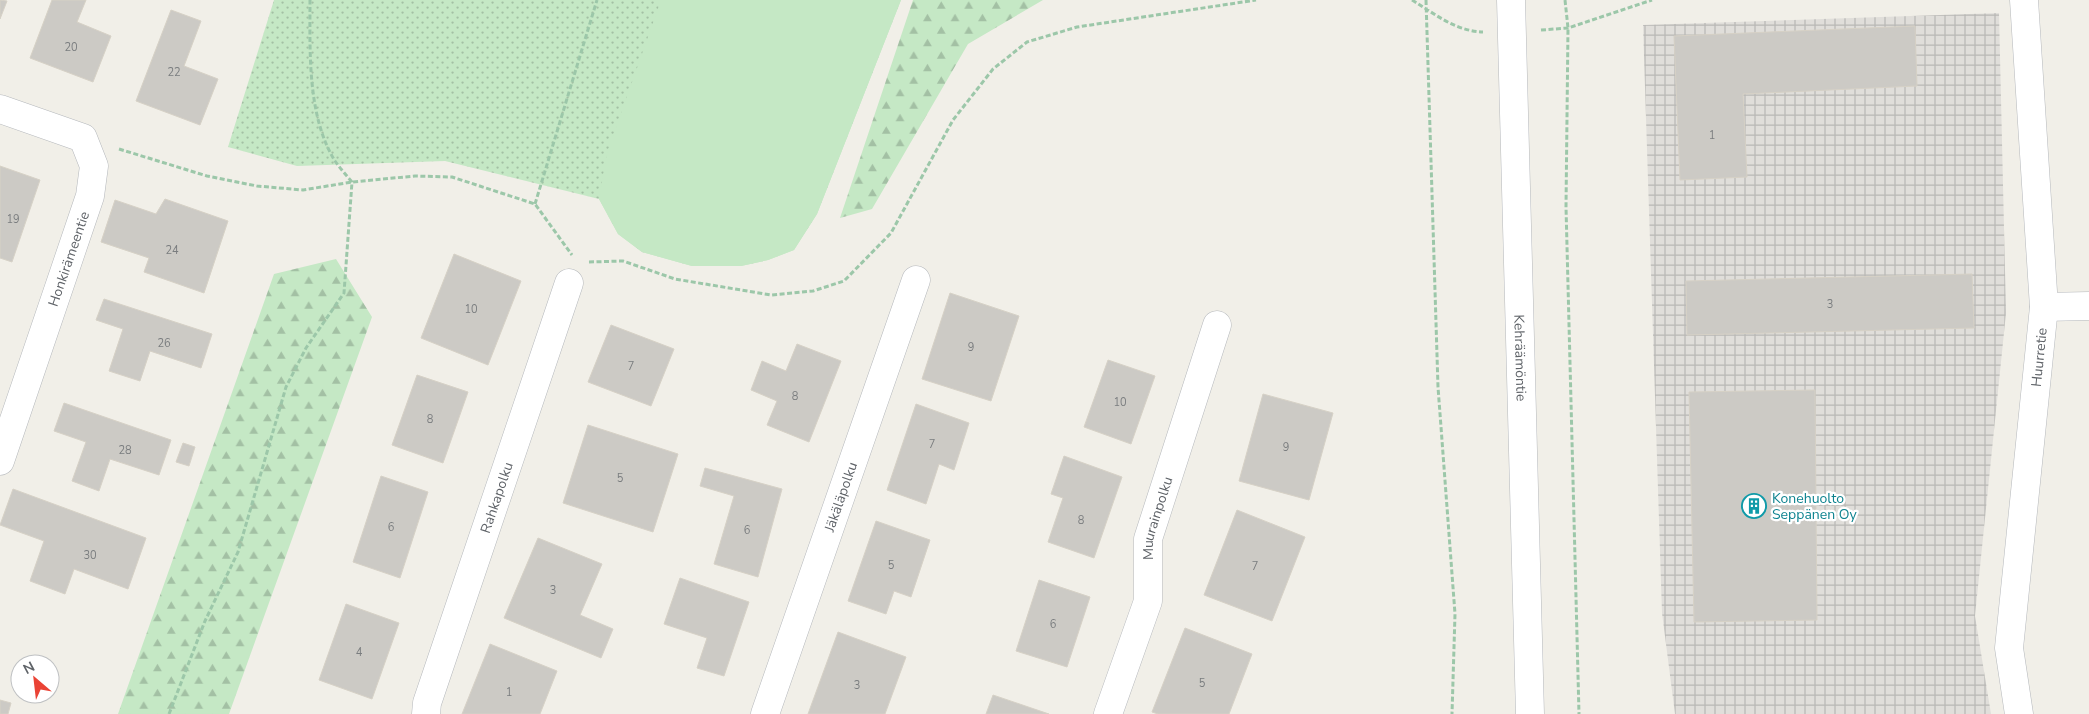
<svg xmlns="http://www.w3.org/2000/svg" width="2089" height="714" font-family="'Nunito Sans',sans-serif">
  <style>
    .industrial { fill: url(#industrial-grid) }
    .forest { fill: url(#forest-firs) }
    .park { fill: url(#park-dots) }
    .garden { fill: #c5e8c5 }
    .building { fill: #cccac5; stroke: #d6d1c6 }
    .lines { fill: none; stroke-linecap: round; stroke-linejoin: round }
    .minor-casing { stroke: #b5b8bc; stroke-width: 29 }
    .path { stroke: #9cc7a9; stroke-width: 3; stroke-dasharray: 5 2.5; stroke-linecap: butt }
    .minor { stroke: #fff; stroke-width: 28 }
    .labels { text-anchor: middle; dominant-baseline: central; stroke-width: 4.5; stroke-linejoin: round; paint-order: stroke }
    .number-label { font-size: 11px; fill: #7a7d7f }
    .street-label { font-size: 14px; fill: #5f6368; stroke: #fff }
    .culture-label { font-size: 14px; fill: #0d838f; stroke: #fff; text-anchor: start }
  </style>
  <defs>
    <pattern id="industrial-grid" width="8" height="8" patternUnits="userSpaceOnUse" patternTransform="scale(1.25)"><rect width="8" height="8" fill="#e0deda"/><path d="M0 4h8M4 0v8" fill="none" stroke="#b9b8b5"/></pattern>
    <pattern id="forest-firs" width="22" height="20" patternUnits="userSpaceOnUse" patternTransform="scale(1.25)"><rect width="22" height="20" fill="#c5e8c5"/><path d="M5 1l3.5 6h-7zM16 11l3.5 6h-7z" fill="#a3c0a4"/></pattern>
    <pattern id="park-dots" width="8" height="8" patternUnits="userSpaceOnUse" patternTransform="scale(1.25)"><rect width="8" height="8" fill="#c5e8c5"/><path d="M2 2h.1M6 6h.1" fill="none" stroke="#a3c0a4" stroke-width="1.8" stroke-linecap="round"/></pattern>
  </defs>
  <rect width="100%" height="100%" fill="#f1efe8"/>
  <path class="industrial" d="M1999,13L2006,313L1975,616L1991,714H1675L1662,613L1643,25Z"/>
  <path class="forest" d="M913,0H1043L968,44L872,209L840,218Z
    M336,259L372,317L229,714H118L274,274Z"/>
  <path class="park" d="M274,0H901L817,214L794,250L768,260L741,266H692L642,252L618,234L599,199L445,161L297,166L228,147Z"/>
  <path class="garden" d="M661,0H901L817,214L794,250L768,260L741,266H692L642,252L618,234L599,199L607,153Z"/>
  <path class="building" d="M0,0L7,1L0,19Z
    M52,0H86L77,22L111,36L93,82L30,58Z
    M171,10L201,21L184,66L218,79L200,125L136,101Z
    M1915,26L1917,86L1743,94L1747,177L1680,180L1674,36Z
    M0,166L40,180L12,262L0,258Z
    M165,199L228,221L204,293L144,272L149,258L101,242L115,200L156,214Z
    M454,254L521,281L488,365L421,338Z
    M1972,274L1974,328L1687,335L1686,281Z
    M950,293L1019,316L991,401L922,379Z
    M104,299L212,334L201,368L150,351L140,381L109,371L123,329L96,320Z
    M611,325L674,349L651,406L588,382Z
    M797,344L841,361L809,442L767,425L777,401L751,390L762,361L786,371Z
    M1108,360L1155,376L1131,444L1084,427Z
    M417,375L468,392L443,463L392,445Z
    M1815,390L1817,620L1694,622L1689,392Z
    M1263,394L1333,413L1309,500L1239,481Z
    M64,403L171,440L159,475L110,459L99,491L72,481L86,442L54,431Z
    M916,404L969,423L954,470L939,464L926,504L887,490Z
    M588,425L678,454L653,532L563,503Z
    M183,443L195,447L189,466L176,462Z
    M1064,456L1122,477L1094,558L1048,542L1063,498L1051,494Z
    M705,468L782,489L758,577L714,564L734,496L700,486Z
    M381,476L428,492L400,578L353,562Z
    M13,489L146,538L128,589L74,569L65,594L30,581L44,541L0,525Z
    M1237,510L1305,537L1272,621L1204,595Z
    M876,521L930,540L911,597L894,591L886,614L848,601Z
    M538,538L602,564L580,615L613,629L601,658L504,618Z
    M680,578L749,602L724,676L697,668L707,638L664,624Z
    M1039,580L1090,597L1067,667L1016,651Z
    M346,604L399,623L372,699L319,680Z
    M1185,628L1252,654L1229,714H1158L1152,712Z
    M838,632L906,657L885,714H808Z
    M490,644L557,671L540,714H462Z
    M993,695L1049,714H986Z
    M0,700L11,703L8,714H0Z"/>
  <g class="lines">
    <defs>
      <g id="minor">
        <path id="s1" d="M1511,0L1530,714"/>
        <path d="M0,109L83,138L94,166L90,196L0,461"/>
        <path d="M2044,307L2089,306"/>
        <path id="s2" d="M426,714L427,703L569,283"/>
        <path id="s3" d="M765,714L916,280"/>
        <path id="s4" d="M1108,714L1148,601V539L1217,325"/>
        <path id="s5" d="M2019,714L2009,648L2044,307L2024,0"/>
      </g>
    </defs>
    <use href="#minor" class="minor-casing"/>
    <path class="path" d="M1412,0C1435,14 1455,31 1483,32
      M1426,0L1438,387L1455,614L1452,714
      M1565,0L1568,28L1566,207L1579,714
      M1541,30L1568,28L1652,0
      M119,149L207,176L257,186L303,190L352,182L415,176L452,177L535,204L572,255
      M535,204L597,0
      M589,262L623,261L675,279L771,295L813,291L844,281L891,233L953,120L993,69L1027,42L1077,27L1256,0
      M169,714L205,621L238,552L286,387L306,348L344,293L352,182C346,175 340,168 335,161C307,116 310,51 310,0"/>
    <use href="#minor" class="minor"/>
  </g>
  <defs>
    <symbol id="building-ring" viewBox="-11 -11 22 22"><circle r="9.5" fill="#fff" stroke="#0f9aa8" stroke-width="1.5"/><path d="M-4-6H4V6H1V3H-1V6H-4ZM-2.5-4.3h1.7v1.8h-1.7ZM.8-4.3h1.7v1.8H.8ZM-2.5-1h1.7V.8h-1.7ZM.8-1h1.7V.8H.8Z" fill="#0f9aa8"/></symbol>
  </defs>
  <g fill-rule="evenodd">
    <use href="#building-ring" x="1740" y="492" width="28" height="28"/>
  </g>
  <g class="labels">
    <g class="number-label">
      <text x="71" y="47">20</text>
      <text x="174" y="72">22</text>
      <text x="1712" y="135">1</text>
      <text x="13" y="219">19</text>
      <text x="172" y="250">24</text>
      <text x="1830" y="304">3</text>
      <text x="471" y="309">10</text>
      <text x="164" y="343">26</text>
      <text x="971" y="347">9</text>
      <text x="631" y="366">7</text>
      <text x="795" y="396">8</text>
      <text x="1120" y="402">10</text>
      <text x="430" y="419">8</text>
      <text x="932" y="444">7</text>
      <text x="1286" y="447">9</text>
      <text x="125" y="450">28</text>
      <text x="620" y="478">5</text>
      <text x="1081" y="520">8</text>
      <text x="391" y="527">6</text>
      <text x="747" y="530">6</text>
      <text x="90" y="555">30</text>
      <text x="891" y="565">5</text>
      <text x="1255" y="566">7</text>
      <text x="553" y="590">3</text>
      <text x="1053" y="624">6</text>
      <text x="359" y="652">4</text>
      <text x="1202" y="683">5</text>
      <text x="857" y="685">3</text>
      <text x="509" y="692">1</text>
    </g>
    <g class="street-label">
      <text transform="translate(69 259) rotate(-71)">Honkirämeentie</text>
      <text stroke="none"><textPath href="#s1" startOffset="358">Kehräämöntie</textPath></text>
      <text stroke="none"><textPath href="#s5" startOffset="359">Huurretie</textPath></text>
      <text stroke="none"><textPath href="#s3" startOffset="230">Jäkäläpolku</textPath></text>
      <text stroke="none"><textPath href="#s2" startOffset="228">Rahkapolku</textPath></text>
      <text stroke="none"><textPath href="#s4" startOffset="204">Muurainpolku</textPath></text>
    </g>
    <g class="culture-label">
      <text x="1772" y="498">Konehuolto<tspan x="1772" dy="16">Seppänen Oy</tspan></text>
    </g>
  </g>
  <g transform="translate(35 679) rotate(332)"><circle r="24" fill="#ffffff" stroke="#bfc1c3"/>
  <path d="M0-4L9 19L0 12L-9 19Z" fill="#ea4335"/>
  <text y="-8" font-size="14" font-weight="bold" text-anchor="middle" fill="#5f6368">N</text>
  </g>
</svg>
